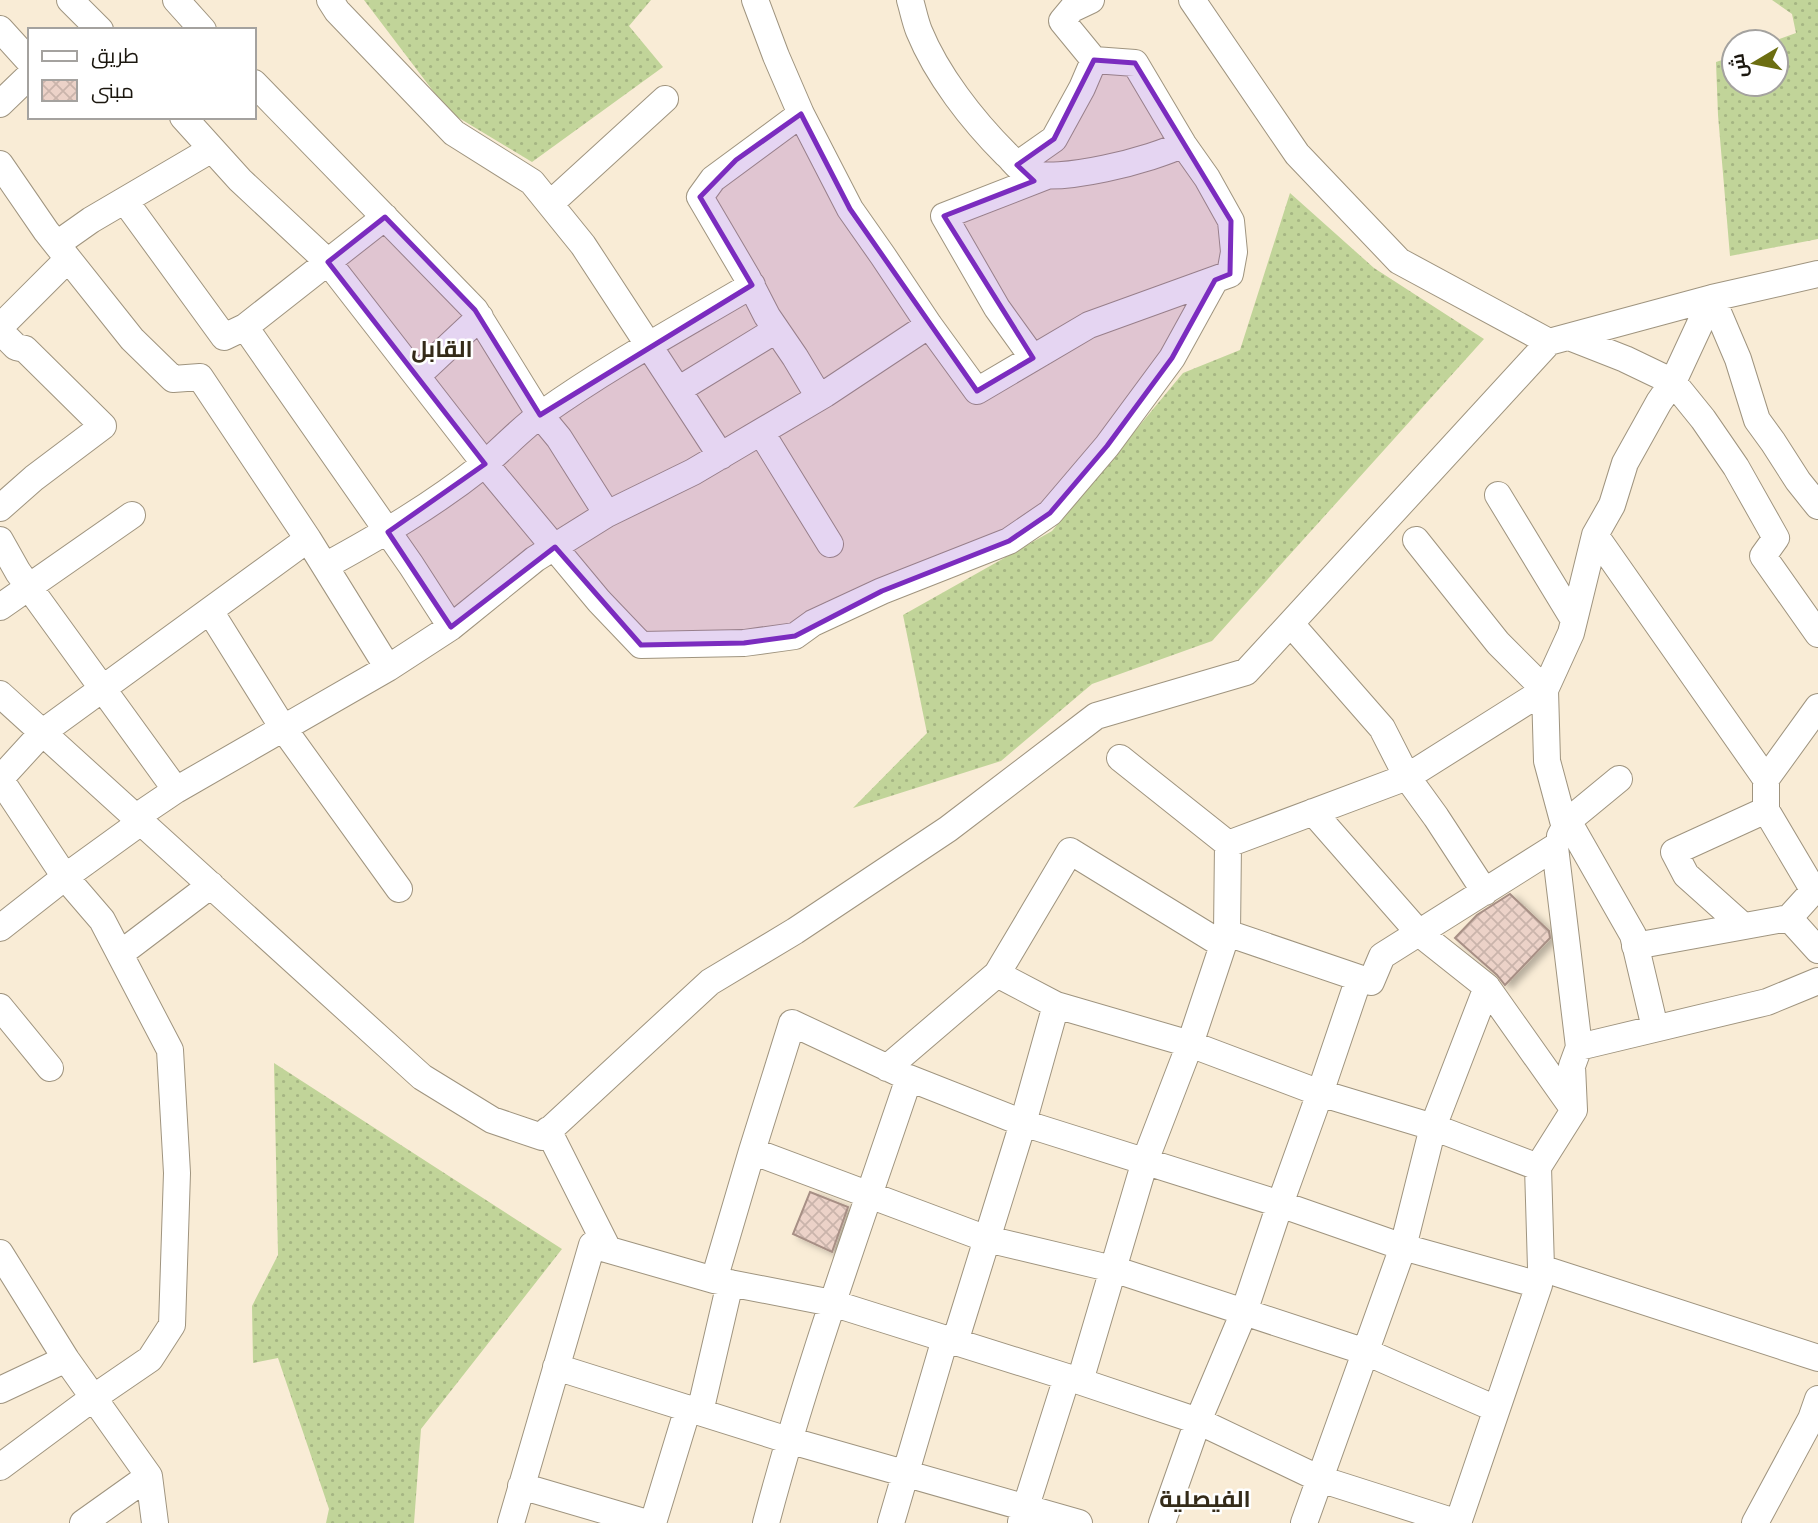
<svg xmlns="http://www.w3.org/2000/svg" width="1818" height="1523" font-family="'Roboto Condensed',Cairo,sans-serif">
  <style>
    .grass { fill: url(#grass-dots) }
    .building { fill: url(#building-cross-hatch); stroke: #a78f85; stroke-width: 2; filter: url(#shadow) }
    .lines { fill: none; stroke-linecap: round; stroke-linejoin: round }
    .minor-casing { stroke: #9f947f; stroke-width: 28 }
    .minor { stroke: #fff; stroke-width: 26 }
    .marked { fill: #7b2cbf; fill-opacity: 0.2; stroke: #7b2cbf; stroke-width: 5; stroke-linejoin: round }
    .labels { text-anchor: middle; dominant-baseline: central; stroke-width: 5; stroke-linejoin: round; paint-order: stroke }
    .neighbourhood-label { font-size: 23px; font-weight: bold; fill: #342b19; stroke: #fff }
  </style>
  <defs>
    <pattern id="grass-dots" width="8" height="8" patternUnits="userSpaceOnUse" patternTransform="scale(1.75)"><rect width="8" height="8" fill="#c1d499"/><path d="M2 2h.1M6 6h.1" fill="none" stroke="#a5b583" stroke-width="1.8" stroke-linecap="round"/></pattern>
    <pattern id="building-cross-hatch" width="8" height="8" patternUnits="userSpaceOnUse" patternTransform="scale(1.75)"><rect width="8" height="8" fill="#ecd2c8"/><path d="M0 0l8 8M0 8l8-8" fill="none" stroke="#cab4ab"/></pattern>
    <filter id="shadow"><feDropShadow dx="6" dy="3.5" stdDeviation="3.5" flood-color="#0004"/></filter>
  </defs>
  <rect width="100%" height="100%" fill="#f9ecd6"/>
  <path class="grass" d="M364,0H651L629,26L663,67L532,162L449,112Z
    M1772,0H1818V239L1730,256L1718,115L1716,62L1734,56V84H1776V42H1771L1796,33L1792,14Z
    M1290,193L1374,268L1484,339L1212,641L1092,684L1001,761L853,808L927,733L903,615L1052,531L1183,373L1240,350Z
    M274,1063L562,1249L421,1429L414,1523H326L329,1509L278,1358L253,1363L252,1306L278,1255Z"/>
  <path class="building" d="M1510,894L1549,931L1550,938L1505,985L1497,975L1455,938L1477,915Z
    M810,1192L848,1207L832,1252L793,1234Z"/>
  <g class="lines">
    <defs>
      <path id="minor" d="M70,0L100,30
        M176,0L203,30
        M330,0L337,11L454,133L532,182L583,245L721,456
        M755,0L776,56L801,114L850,209L883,256L929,325L977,391L1089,325L1230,274L1234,252L1231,221L1207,178L1183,144L1135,63L1094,60L1082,88L1054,139L1017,165
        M910,0C913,10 915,21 919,31C937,75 972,120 1006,154C1012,159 1018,169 1026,172C1056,185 1154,159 1183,144
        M1091,0L1072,9L1062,21L1094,60
        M1192,0L1297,154L1399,261L1549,342L1712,298L1818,274
        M0,29L30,62
        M254,83L475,310L540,415L559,438L607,514
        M0,104L30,75
        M801,114L713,179L700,197L747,277L767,316L795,357L819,397
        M183,117L240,180L328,262L485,464L599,601L641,645L744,643L795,636L813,623L882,591L1009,541L1050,513L1107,446L1172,358L1215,280
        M0,164L46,231L132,339L173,379L200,377L308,539L388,668
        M125,201L224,337L245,327L385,217
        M550,204L665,99
        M57,244L91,220L212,149
        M1712,298L1738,359L1757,420L1773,442L1798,481L1818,506
        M0,327L68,259
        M245,327L411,565L451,627
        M0,331L16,347L25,349L103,426L34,478L0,508
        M1569,337L1625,359L1673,382L1703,419L1736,467L1776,538L1763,556L1818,634
        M1033,358L997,308L944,216L1047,176
        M417,376L480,317
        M678,390L776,330
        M761,432L830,544
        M1498,495L1574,620
        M1595,535L1766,779V810L1674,852L1686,875L1743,926
        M0,540L18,572L176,790
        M325,566C380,536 433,505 482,466C503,449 521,428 543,413C609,366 681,327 752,285
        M0,607L132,515
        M210,611L283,728L399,889
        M1291,624L1382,728L1407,777L1436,817L1485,892
        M0,694L422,1077L492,1120L542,1137L710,982L795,931L948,829L1096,716L1246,672L1549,342
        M1120,758L1228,844L1407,777L1545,690L1498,643L1416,540
        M0,779L65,877L102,920L170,1050L177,1173L172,1325L150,1359L93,1398L0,1467
        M0,779L43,732L308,539
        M1766,779L1818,707
        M1766,810L1814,891
        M1313,812L1419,933L1487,987L1574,1110
        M136,817L176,790L388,668L451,627L535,559L607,514L693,472L825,394L929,325
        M1568,821L1633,935L1655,1028
        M1565,828L1547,761L1545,690L1571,633L1595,535L1612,505L1625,463L1659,402L1673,382L1712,298
        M1560,836L1568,821L1619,779
        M1789,918L1818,950
        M0,928L65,877L141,822
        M1227,933L1359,978
        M1635,946L1789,918L1818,886
        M120,954L211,885
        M997,974L1056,1005L1190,1044L1320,1093L1433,1127L1538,1167
        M0,1007L50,1068
        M1579,1047L1767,1002L1818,981
        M887,1068L997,974L1070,851L1223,945
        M548,1130L608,1249
        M752,1151L987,1239L1113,1269L1366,1352L1496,1409
        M0,1253L66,1359L149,1476L155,1523
        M1541,1268L1818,1358
        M714,1280L752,1151L792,1023L901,1074
        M955,1342L1023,1123L1056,1005
        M556,1367L788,1440L1079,1523
        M1080,1381L1145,1161L1190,1044L1227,933L1228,844
        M0,1390L66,1359
        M700,1412L730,1283
        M521,1486L647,1523
        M1021,1522L1067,1377
        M83,1523L149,1476
        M511,1523L592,1245L714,1280L832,1303L1067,1377L1198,1421L1320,1479L1458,1523
        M653,1523L688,1408
        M766,1523C806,1372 859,1226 909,1078L1023,1123L1280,1204L1403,1247L1539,1285
        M891,1523L945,1339
        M1162,1523L1198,1421L1244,1312L1280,1204L1320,1093L1359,978L1371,982L1382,956L1555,847L1579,1047L1572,1066L1574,1110L1538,1167L1541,1268L1539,1285L1458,1523
        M1304,1523L1403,1247L1433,1127L1487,987
        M1755,1523L1811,1419L1818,1399"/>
    </defs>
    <use href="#minor" class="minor-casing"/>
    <use href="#minor" class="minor"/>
  </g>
  <path class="marked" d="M1094,60L1135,63L1231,221L1230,274L1215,280L1172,358L1107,446L1050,513L1009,541L882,591L795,636L744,643L641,645L555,547L451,627L388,532L485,464L328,262L385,217L475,310L540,415L752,285L700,197L736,160L801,114L850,209L977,391L1033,358L944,216L1034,181L1017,165L1054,139Z"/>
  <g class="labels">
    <g class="neighbourhood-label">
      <text x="442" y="349">القابل</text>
      <text x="1205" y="1499">الفيصلية</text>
    </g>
  </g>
  <rect x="28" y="28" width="228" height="91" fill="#ffffff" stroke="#a4a29f" stroke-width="2"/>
  <rect x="42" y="51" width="35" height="10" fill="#ffffff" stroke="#a4a29f" stroke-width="2"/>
  <text x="91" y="63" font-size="21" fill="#1b170f">طريق</text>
  <rect x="42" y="80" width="35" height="21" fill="url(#building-cross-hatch)" stroke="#a4a29f" stroke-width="2"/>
  <text x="91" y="98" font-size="21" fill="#1b170f">مبنى</text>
  <g transform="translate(1755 63) rotate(260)"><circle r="33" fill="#ffffff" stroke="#a4a29f" stroke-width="2"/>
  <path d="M0-5L12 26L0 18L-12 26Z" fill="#6c6e11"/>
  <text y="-10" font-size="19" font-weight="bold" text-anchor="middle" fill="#1b170f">ش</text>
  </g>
</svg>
